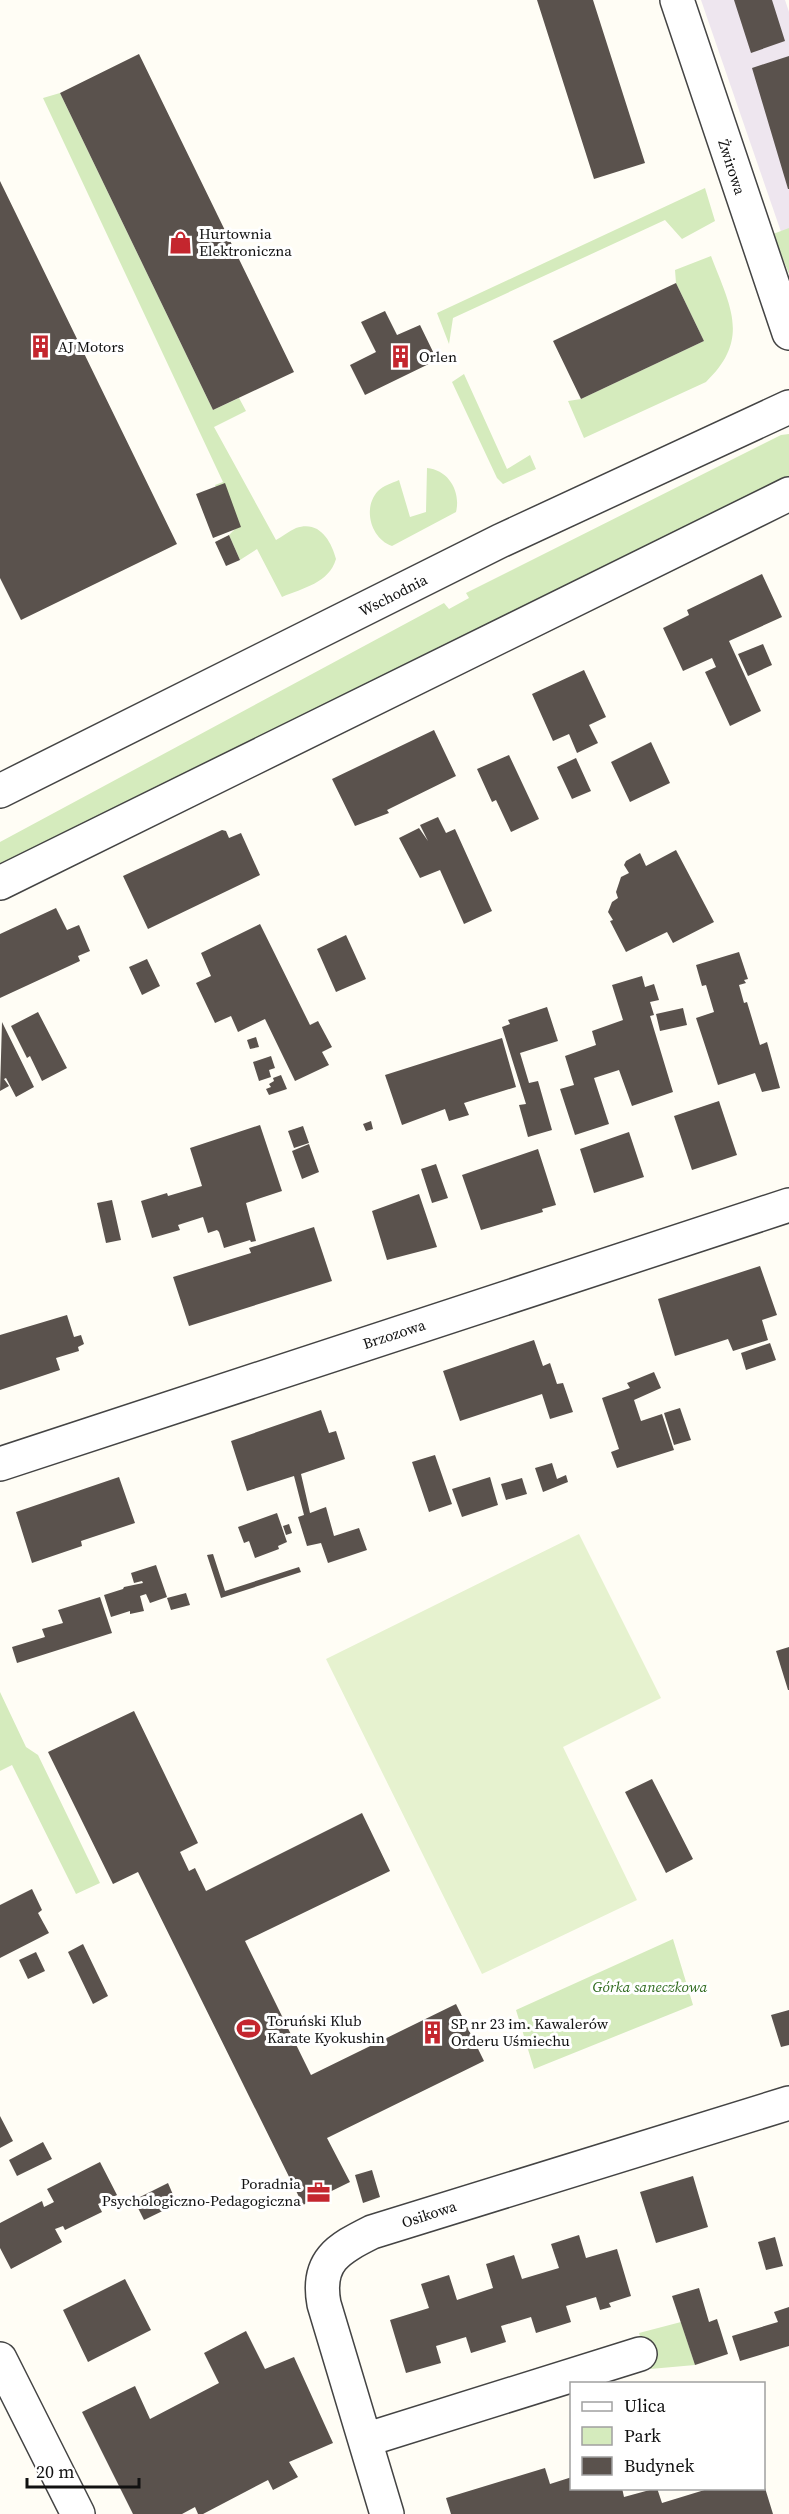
<svg xmlns="http://www.w3.org/2000/svg" width="789" height="2514" font-family="'Source Serif 4',serif">
  <style>
    .industrial { fill: #eee6ef }
    .green { fill: #d5ebbd }
    .pitch { fill: #e6f2cf }
    .building { fill: #5a524d }
    .lines { fill: none; stroke-linecap: round; stroke-linejoin: round }
    .minor-casing { stroke: #444; stroke-width: 36 }
    .minor { stroke: #fff; stroke-width: 33 }
    .labels { text-anchor: middle; dominant-baseline: central; stroke-width: 6; stroke-linejoin: round; paint-order: stroke }
    .street-label { font-size: 15px; fill: #111; stroke: #fff }
    .poi-label { font-size: 15px; fill: #111; stroke: #fff; text-anchor: start }
    .park-label { font-size: 15px; font-style: italic; fill: #2f6b1f; stroke: #fff }
  </style>
  <rect width="100%" height="100%" fill="#fffdf5"/>
  <path class="industrial" d="M701,0H785L789,12V255Z"/>
  <path class="green" d="M60,93L213,410L239,398L246,411L214,427L276,540C282,537 289,531 296,528C319,520 331,540 336,559C329,583 303,588 282,597L257,549L240,560L229,535L236,528L215,485L223,482L43,98Z
    M705,188L715,221L682,239L665,220L453,318L449,344L437,313Z
    M789,228V274L773,234Z
    M711,256C730,306 751,339 706,382L584,438L568,401L581,399L704,341L676,283L675,270Z
    M464,374L507,469L530,455L536,469L503,484L497,478L452,382Z
    M789,434V476L0,865V842L444,603L449,609L469,598L466,593L781,435Z
    M427,468C449,470 461,492 456,512L392,546C371,539 362,508 378,491C383,486 392,483 399,480L410,517L426,512Z
    M0,1692L26,1747L38,1755L100,1883L76,1894L12,1765L0,1771Z
    M673,1939L693,2005L534,2069L516,2010Z
    M681,2322L695,2365L650,2369L639,2333Z"/>
  <path class="pitch" d="M579,1534L661,1698L563,1747L637,1900L482,1974L326,1659Z"/>
  <path class="building" d="M537,0H593L645,163L594,179Z
    M734,0H772L785,41L751,53Z
    M139,54L294,372L213,410L60,93Z
    M789,56V189H788L752,68Z
    M0,181L177,544L21,620L0,578Z
    M676,283L704,341L581,399L553,341Z
    M385,311L397,335L420,325L437,360L365,395L350,365L376,352L361,322Z
    M225,483L241,527L213,538L196,494Z
    M229,535L240,560L226,566L215,542Z
    M762,574L782,617L729,641L761,711L730,726L705,672L716,667L712,658L683,671L663,628L689,615L687,610Z
    M763,644L772,665L748,676L738,654Z
    M584,670L606,717L589,725L598,743L577,753L569,734L553,741L532,694Z
    M434,730L456,776L387,810L389,813L355,826L332,779Z
    M651,742L670,783L630,802L611,762Z
    M509,755L539,819L511,832L496,800L492,802L477,769Z
    M576,758L591,791L572,799L557,767Z
    M438,817L446,833L455,829L492,911L464,924L440,870L420,878L399,838L419,828L428,841L420,825Z
    M222,830L226,831L229,838L241,833L260,875L148,929L123,876Z
    M676,850L714,922L673,943L667,932L626,952L610,921L613,920L608,912L612,902L618,898L616,892L621,877L629,873L624,865L626,861L640,853L646,866Z
    M56,908L67,930L79,925L90,951L78,956L80,961L0,998V934Z
    M260,924L310,1025L318,1021L332,1047L322,1052L329,1065L295,1081L265,1019L238,1032L231,1016L215,1023L196,983L211,976L201,953Z
    M346,935L366,979L336,992L317,949Z
    M739,952L748,979L744,980L746,983L739,985L744,1003L747,1002L760,1045L767,1042L780,1088L762,1092L755,1073L718,1085L696,1018L714,1012L706,985L702,986L696,965Z
    M147,959L160,986L142,995L129,967Z
    M642,976L645,987L654,984L659,1000L650,1002L654,1015L650,1016L673,1092L632,1106L619,1070L594,1078L609,1124L575,1135L560,1089L574,1085L565,1056L596,1045L592,1031L623,1020L612,985Z
    M547,1007L558,1041L520,1053L529,1083L538,1081L552,1130L528,1137L519,1105L526,1104L502,1027L510,1024L508,1020Z
    M683,1008L687,1025L660,1031L656,1014Z
    M38,1012L67,1068L42,1081L30,1056L27,1058L11,1026Z
    M2,1022L34,1087L16,1097L6,1078L4,1079L9,1086L0,1091Z
    M256,1037L259,1047L250,1049L247,1040Z
    M502,1038L516,1087L464,1103L469,1115L449,1121L445,1109L402,1125L385,1075Z
    M271,1056L275,1068L269,1070L271,1077L259,1081L253,1062Z
    M281,1075L287,1089L269,1095L266,1089L271,1087L269,1084L274,1081L273,1078Z
    M719,1101L737,1155L692,1170L674,1116Z
    M371,1121L373,1129L366,1131L363,1124Z
    M260,1125L282,1191L246,1203L256,1241L251,1242L250,1240L224,1248L219,1232L217,1230L208,1233L203,1217L178,1225L180,1230L152,1238L141,1201L167,1193L168,1196L202,1186L190,1148Z
    M303,1126L309,1143L294,1148L288,1131Z
    M629,1132L644,1177L594,1193L580,1149Z
    M309,1144L319,1172L302,1179L292,1151Z
    M538,1149L556,1205L542,1209L543,1212L481,1230L462,1175Z
    M436,1164L448,1198L432,1203L421,1169Z
    M419,1194L437,1247L387,1260L372,1211Z
    M112,1200L121,1240L106,1243L97,1203Z
    M314,1227L332,1281L189,1326L173,1277L251,1253L249,1248Z
    M760,1266L777,1315L762,1320L768,1340L733,1351L728,1339L675,1356L658,1299Z
    M67,1315L74,1337L81,1335L84,1344L78,1347L79,1351L56,1358L60,1370L0,1390V1335Z
    M534,1340L543,1366L550,1363L557,1384L563,1383L573,1412L550,1419L542,1394L460,1421L443,1371Z
    M770,1343L776,1360L746,1370L741,1353Z
    M654,1372L661,1388L634,1400L641,1421L662,1414L674,1450L617,1468L611,1452L619,1449L602,1398L630,1388L627,1383Z
    M680,1408L691,1440L674,1445L664,1413Z
    M321,1410L329,1433L336,1431L345,1459L301,1474L310,1513L326,1507L334,1536L359,1528L367,1550L328,1563L321,1543L307,1546L298,1517L304,1515L294,1476L247,1491L231,1441Z
    M435,1455L452,1504L429,1512L412,1462Z
    M552,1463L557,1479L566,1475L568,1482L543,1492L535,1468Z
    M119,1477L135,1523L81,1541L82,1546L32,1563L16,1512Z
    M490,1477L498,1505L462,1517L452,1489Z
    M522,1478L527,1494L506,1500L501,1484Z
    M277,1513L287,1542L278,1546L279,1549L255,1558L249,1541L244,1543L238,1527Z
    M289,1524L292,1533L286,1535L283,1526Z
    M213,1554L225,1591L299,1567L301,1572L221,1598L207,1555Z
    M156,1565L167,1597L150,1603L146,1594L140,1596L144,1611L130,1614V1611L111,1617L104,1595L123,1589L124,1587L143,1583L142,1581L134,1583L131,1573Z
    M186,1593L190,1605L171,1610L167,1598Z
    M100,1597L112,1633L17,1663L12,1647L45,1637L42,1629L63,1623L58,1610Z
    M789,1647V1690H788L776,1651Z
    M134,1711L198,1843L180,1852L189,1871L195,1868L206,1891L362,1813L390,1871L245,1941L311,2075L456,2004L484,2061L327,2138L350,2182L303,2205L138,1872L113,1884L48,1752Z
    M652,1779L693,1859L666,1873L625,1792Z
    M32,1889L42,1910L38,1913L49,1933L0,1958V1905Z
    M83,1944L108,1996L93,2004L68,1952Z
    M36,1952L45,1971L28,1979L19,1960Z
    M789,2010V2045L781,2047L771,2015Z
    M0,2116L13,2141L0,2148Z
    M43,2142L52,2159L17,2176L9,2160Z
    M100,2162L117,2195L98,2204L102,2212L65,2230L63,2226L55,2229L62,2242L11,2269L0,2248V2223L42,2201L44,2207L54,2202L47,2189Z
    M372,2170L380,2197L363,2203L355,2175Z
    M693,2176L708,2227L656,2243L640,2192Z
    M168,2183L177,2204L144,2220L134,2200Z
    M579,2235L586,2258L617,2249L631,2296L609,2303L611,2307L600,2310L596,2297L566,2306L571,2322L536,2333L531,2317L501,2326L506,2342L471,2353L466,2337L436,2346L441,2363L406,2373L390,2320L429,2308L421,2284L449,2275L457,2300L493,2288L486,2264L514,2255L522,2279L559,2268L551,2244Z
    M775,2237L783,2266L766,2270L758,2242Z
    M125,2279L151,2330L88,2362L63,2310Z
    M699,2288L709,2322L717,2319L728,2354L695,2365L672,2296Z
    M789,2307V2346L740,2361L732,2336L778,2322L774,2312Z
    M246,2331L265,2369L294,2357L333,2443L289,2462L298,2477L273,2490L268,2480L203,2514H198L195,2507L182,2514H133L82,2412L135,2386L150,2419L219,2383L204,2353Z
    M545,2468L550,2484L572,2477V2488L587,2490L622,2488L624,2497L657,2488L662,2503L711,2488H765L773,2514H451L446,2498Z"/>
  <g class="lines">
    <defs>
      <path id="minor" d="M677,0L789,333
        M0,791L500,541L789,407
        M0,883L789,494
        M0,1464L789,1205
        M0,2359L78,2514
        M365,2440L640,2354
        M387,2514L324,2304C316,2261 338,2249 372,2232L789,2103"/>
    </defs>
    <use href="#minor" class="minor-casing"/>
    <use href="#minor" class="minor"/>
  </g>
  <defs>
    <symbol id="shop-bare" viewBox="-9 -9 18 18"><path d="M-5-2.5h2.3a2.7 3.5 0 0 1 5.4 0H5L5.5 6h-11ZM-1.5-2.5h3a1.5 2.3 0 0 0-3 0Z" fill="#c4262e" stroke="#fff" stroke-width="2.5" paint-order="stroke"/></symbol>
    <symbol id="building-bare" viewBox="-9 -9 18 18"><path d="M-4-6H4V6H1V3H-1V6H-4ZM-2.5-4.3h1.7v1.8h-1.7ZM.8-4.3h1.7v1.8H.8ZM-2.5-1h1.7V.8h-1.7ZM.8-1h1.7V.8H.8Z" fill="#c4262e" stroke="#fff" stroke-width="2.5" paint-order="stroke"/></symbol>
    <symbol id="stadium-bare" viewBox="-9 -9 18 18"><path d="M0-5a6.5 5 0 1 0 0 10a6.5 5 0 1 0 0-10ZM-3.5-1.8h7v3.6h-7Z" fill="#c4262e" stroke="#fff" stroke-width="2.5" paint-order="stroke"/></symbol>
    <symbol id="office-bare" viewBox="-9 -9 18 18"><path d="M-6-3h4V-5.5h4V-3h4V5H-6ZM-1-4.5V-3h2v-1.5ZM-6 0V1H6V0Z" fill="#c4262e" stroke="#fff" stroke-width="2.5" paint-order="stroke"/></symbol>
  </defs>
  <g fill-rule="evenodd">
    <use href="#shop-bare" x="164" y="226" width="33" height="33"/>
    <use href="#building-bare" x="24" y="330" width="33" height="33"/>
    <use href="#building-bare" x="384" y="340" width="33" height="33"/>
    <use href="#stadium-bare" x="232" y="2012" width="33" height="33"/>
    <use href="#building-bare" x="416" y="2016" width="33" height="33"/>
    <use href="#office-bare" x="302" y="2176" width="33" height="33"/>
  </g>
  <g class="labels">
    <g class="street-label">
      <text transform="translate(732 167) rotate(72)">Żwirowa</text>
      <text transform="translate(393 595) rotate(-27)">Wschodnia</text>
      <text transform="translate(394 1334) rotate(-18)">Brzozowa</text>
      <text transform="translate(429 2214) rotate(-18)">Osikowa</text>
    </g>
    <g class="poi-label">
      <text x="199" y="233">Hurtownia<tspan x="199" dy="17">Elektroniczna</tspan></text>
      <text x="58" y="346">AJ Motors</text>
      <text x="419" y="356">Orlen</text>
      <text x="267" y="2020">Toruński Klub<tspan x="267" dy="17">Karate Kyokushin</tspan></text>
      <text x="451" y="2023">SP nr 23 im. Kawalerów<tspan x="451" dy="17">Orderu Uśmiechu</tspan></text>
      <text x="301" y="2183" text-anchor="end">Poradnia<tspan x="301" dy="17">Psychologiczno-Pedagogiczna</tspan></text>
    </g>
    <g class="park-label">
      <text x="650" y="1986">Górka saneczkowa</text>
    </g>
  </g>
  <rect x="570" y="2382" width="195" height="108" fill="#ffffff" stroke="#a0a0a0" stroke-width="1.5"/>
  <rect x="582" y="2402" width="30" height="9" fill="#ffffff" stroke="#a0a0a0" stroke-width="1.5"/>
  <text x="624" y="2412" font-size="18" fill="#111111">Ulica</text>
  <rect x="582" y="2427" width="30" height="18" fill="#d5ebbd" stroke="#a0a0a0" stroke-width="1.5"/>
  <text x="624" y="2442" font-size="18" fill="#111111">Park</text>
  <rect x="582" y="2457" width="30" height="18" fill="#5a524d" stroke="#a0a0a0" stroke-width="1.5"/>
  <text x="624" y="2472" font-size="18" fill="#111111">Budynek</text>
  <path d="M27 2478v9h112v-9" fill="none" stroke="#111111" stroke-width="3"/>
  <text x="36" y="2478" font-size="18" fill="#111111" stroke="#ffffff" stroke-width="4.5" paint-order="stroke">20 m</text>
</svg>
